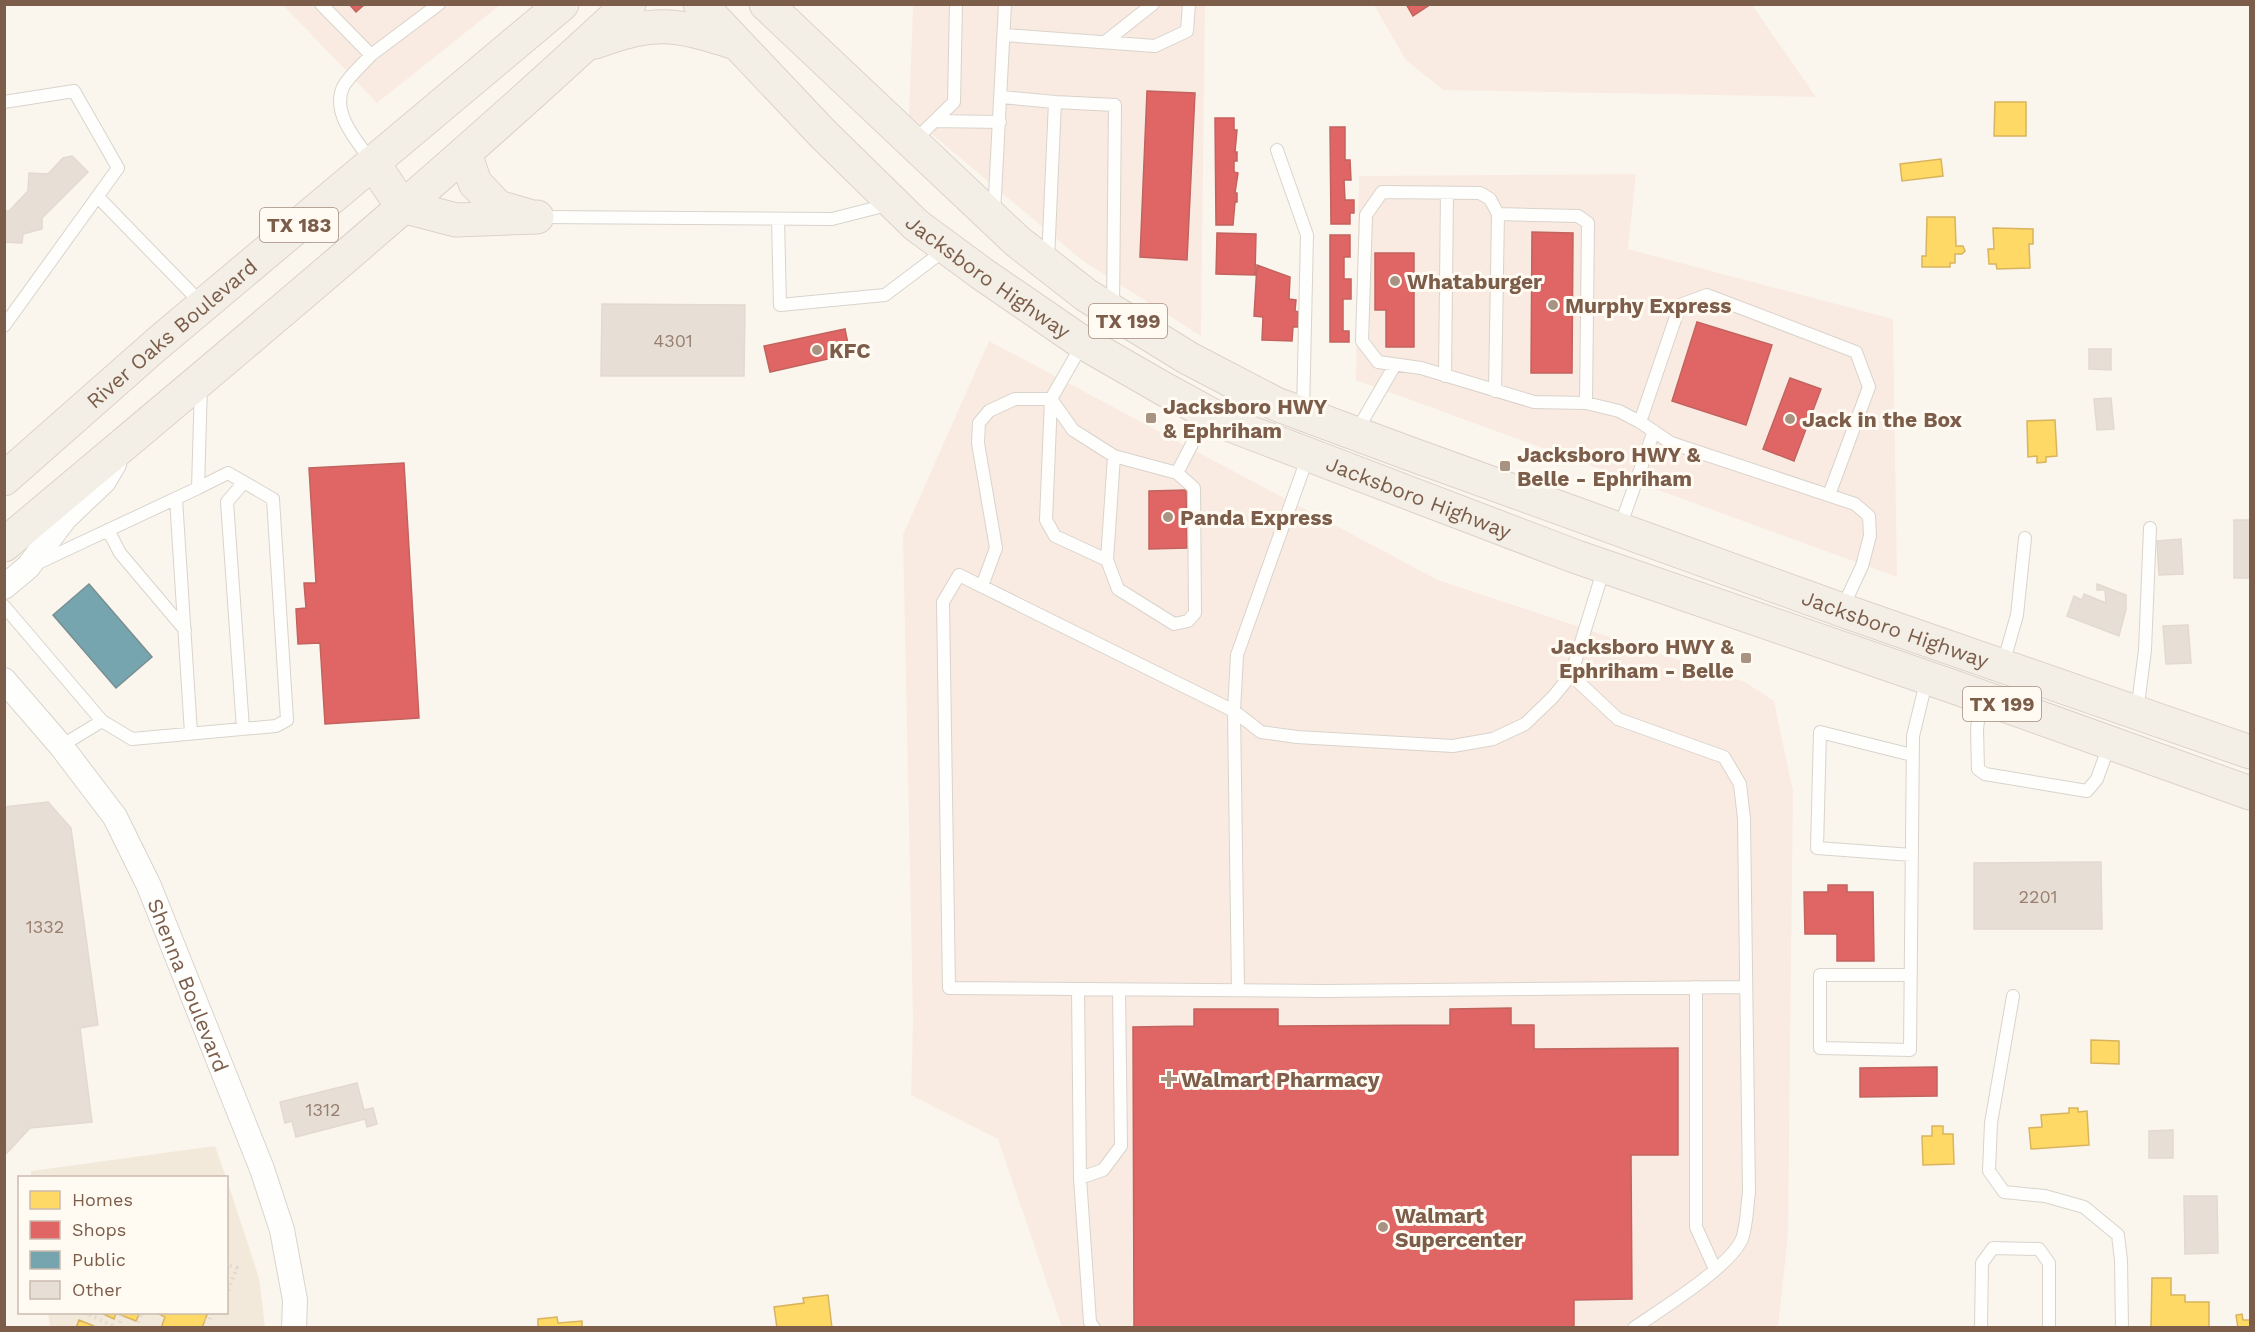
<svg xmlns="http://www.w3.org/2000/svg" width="2255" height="1332" font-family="'Work Sans',sans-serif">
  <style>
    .residential { fill: #f3e9db }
    .commercial { fill: #faebe2 }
    .homes { fill: #ffd966; stroke: #d8b45e; stroke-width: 1.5 }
    .shops { fill: #e06666; stroke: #c2635e; stroke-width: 1.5 }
    .public { fill: #76a5af; stroke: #788f91; stroke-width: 1.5 }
    .building { fill: #e7ded5; stroke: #e3d9d0; stroke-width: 1.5 }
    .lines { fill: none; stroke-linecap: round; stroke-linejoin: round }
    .lane-casing { stroke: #d9d3cc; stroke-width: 14 }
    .street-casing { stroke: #d9d3cc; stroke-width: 26 }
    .primary-casing { stroke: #dbd2ca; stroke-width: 35 }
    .path { stroke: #dfd6d1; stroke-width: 4; stroke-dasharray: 1.5 4.5; stroke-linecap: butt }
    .lane { stroke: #fefefc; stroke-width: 12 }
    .street { stroke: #fefefc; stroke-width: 24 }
    .primary { stroke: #f4efe6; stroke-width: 33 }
    .poi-dot { fill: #a89383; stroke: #fffaf2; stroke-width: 2 }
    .labels { text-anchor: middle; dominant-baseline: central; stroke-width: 6; stroke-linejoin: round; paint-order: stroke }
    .number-label { font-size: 18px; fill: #987f6f }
    .shield { fill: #fffaf2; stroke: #a38c7c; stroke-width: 1.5 }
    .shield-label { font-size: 20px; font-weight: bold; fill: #7c5d4a }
    .street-label { font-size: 21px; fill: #7c5d4a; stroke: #fffaf2 }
    .poi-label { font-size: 21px; font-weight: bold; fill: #7c5d4a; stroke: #fffaf2; text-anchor: start }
  </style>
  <rect width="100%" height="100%" fill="#faf6ee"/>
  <path class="residential" d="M215,1146L226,1177H31V1171Z
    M227,1180L259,1278L265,1327H50L48,1313L226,1312Z"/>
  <path class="commercial" d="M283,5H500L377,103Z
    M913,5H1205L1201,336L1083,261L909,115Z
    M1374,5H1752L1816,97L1443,90L1406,60Z
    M1636,174L1628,249L1893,319L1897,577L1356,380L1359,176Z
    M989,341L1438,580L1745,682L1774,701L1793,791L1788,1235L1778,1327H1062L998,1139L911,1095L913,1021L903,535Z"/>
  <path class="homes" d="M1995,102H2026V136H1994Z
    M1941,159L1943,176L1902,181L1900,164Z
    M1927,217H1955L1956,246H1963L1965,251L1962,254H1955V263H1950V267H1922V256H1926Z
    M1993,228L2033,229V244H2029L2030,268L1997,269L1996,264H1989L1988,249H1994Z
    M2055,420L2057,456L2046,457V462L2037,463V456L2028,457L2027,421Z
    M2091,1040L2119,1041V1064L2091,1063Z
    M2069,1108H2078V1112L2087,1111L2089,1145L2031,1149L2029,1128L2042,1127L2041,1115L2069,1113Z
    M1932,1126H1943V1134H1953L1954,1164L1923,1165L1922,1136H1932Z
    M2152,1278H2171V1295H2185V1302H2209V1328H2151Z
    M828,1295L832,1328H777L774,1307L804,1303L803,1298Z
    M99,1312H140L136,1321L116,1313L114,1319Z
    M160,1312H208L202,1328H161L165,1317L159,1314Z
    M2242,1314L2243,1320H2250V1328H2238L2236,1315Z
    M557,1317L558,1323L582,1321V1328H538V1319Z
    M79,1320L89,1324L98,1328H76Z"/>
  <path class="shops" d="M349,4H365L356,12Z
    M1406,4H1427L1428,6L1413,16Z
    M1147,91L1195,93L1187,260L1140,257Z
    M1215,118H1234V130H1237L1235,152H1237V161H1234V172L1238,173L1235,193H1237V202H1235L1233,225H1216Z
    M1330,127H1345V160H1350L1351,180H1344L1345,200H1354V213H1350V224H1331Z
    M1532,232L1573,233L1572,373H1531Z
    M1217,233L1256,234L1255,275L1216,274Z
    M1330,235H1350V257H1344V279H1351V299H1343V331H1349V342H1330Z
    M1375,253H1414V347H1386V310H1375Z
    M1257,265L1290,277L1289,299L1296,300L1295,311L1299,312L1298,327H1293L1292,341L1262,340L1263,317L1254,316Z
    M1697,322L1772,345L1746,425L1672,401Z
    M845,329L850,354L770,372L764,346Z
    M1790,378L1821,389L1794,461L1763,449Z
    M404,463L419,718L325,724L320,643L298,644L296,609L306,608L304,583H316L309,468Z
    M1186,490L1187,548L1149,549V491Z
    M1828,885H1847V892H1873L1874,961H1837V934H1805L1804,892H1828Z
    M1511,1008V1025H1534V1049L1678,1048V1155H1631L1632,1299L1574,1300V1328H1134L1133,1027L1194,1026V1009H1278V1026L1450,1025V1009Z
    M1937,1067V1096L1860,1097V1068Z"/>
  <path class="public" d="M89,584L152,657L116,688L53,615Z"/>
  <path class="building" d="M72,156L88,172L42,218V229L23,234L22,243L4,242V211H9L28,191L29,173L48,174L63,158Z
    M602,304L745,305L744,376H601Z
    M2089,349H2111V370L2089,369Z
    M2111,398L2114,429L2097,430L2094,399Z
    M2234,520H2250V578H2234Z
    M2181,539L2183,574L2159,575L2157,541Z
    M2097,584L2126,595V609L2119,636L2067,616L2074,596L2082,600L2084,594L2106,603L2105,590H2097Z
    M2188,625L2191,663L2166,664L2163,626Z
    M48,802L71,828L98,1025L80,1028L92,1122L30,1128L4,1156V807Z
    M2101,862L2102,929H1974V863Z
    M357,1083L364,1110L373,1108L377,1124L367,1127L365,1119L296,1137L292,1121L285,1123L280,1102Z
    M2173,1130V1158H2149V1131Z
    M2184,1196H2217L2218,1253L2185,1254Z"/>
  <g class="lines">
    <defs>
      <path id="lane" d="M321,4L371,55L439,4
        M1004,35L1155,46L1187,31L1189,4
        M1105,42L1153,4
        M371,55C362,65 349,76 343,87C331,114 358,142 372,162
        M1001,97L1055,102
        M4,102L74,91L118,168L4,326
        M935,121L1000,122
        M913,142L954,102L956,4
        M1277,150L1307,235L1303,413
        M98,197L202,304
        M994,214L1005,4
        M538,217L832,219L891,204
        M778,219L780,305L885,295L946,249
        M1048,259L1055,102L1115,105L1113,308
        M1445,376L1447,193
        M1495,391L1498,214
        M1051,399L1073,430L1114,456L1177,473L1194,488L1195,613L1188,621L1174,624L1118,589L1107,560L1055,536L1046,520L1051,399L1083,343
        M1586,403L1588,223L1578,216L1498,214L1490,199L1480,193L1382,192L1366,215L1362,341L1378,362L1421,368L1534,402L1586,403L1619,411L1640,422L1671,443L1855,504L1869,516L1870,536L1862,566L1842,609
        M1640,422L1680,305L1707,295L1856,352L1869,387L1829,495
        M1356,432L1395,365
        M1177,473L1208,413
        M176,499L191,733
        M1620,527L1654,431
        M108,530L120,553L185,630
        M1107,560L1114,456
        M38,563L198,488L201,385
        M1604,568L1571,675L1553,697L1525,724L1493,739L1453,746L1297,737L1261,732L1234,711L959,575L943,602L949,988L1324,991L1746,987
        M982,586L996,548L978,443L979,423L989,411L1015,399H1051
        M4,606L102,721L132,739L276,726L287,720L273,499L228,473L198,488
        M2003,664L2017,615L2025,538
        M1571,675L1618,719L1724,757L1740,784L1744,819L1749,1192C1747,1206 1747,1225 1742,1239C1729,1268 1661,1309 1634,1328
        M1981,698L1977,729L1978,769L1985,774L2087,791L2097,779L2110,743
        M2137,712L2145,650L2150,528
        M243,729L227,502L244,482
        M61,746L102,721
        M1912,855L1817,848L1820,732L1912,755
        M1911,975H1820V1048L1910,1050L1913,736L1927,678
        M1696,987V1227L1715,1269
        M1078,989L1080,1178L1090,1322L1094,1328
        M1238,990L1234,711L1237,655L1308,456
        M2013,996L1991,1123L1989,1171L2004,1192L2045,1196L2084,1207L2118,1235L2121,1260L2122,1328
        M1080,1178L1103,1170L1121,1146L1119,990
        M1981,1328L1982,1263L1993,1248L2039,1249L2049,1263V1328"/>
      <g id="street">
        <path d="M4,587L28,567L65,518L104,481L114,464"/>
        <path id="s1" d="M4,680L61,746L115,817L149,886L262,1169L282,1230L295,1300L294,1328"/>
      </g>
      <g id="primary">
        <path id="s2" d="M700,4L823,134L916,225L981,273L1077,339L1164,389L1228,424L1574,556L1954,687L2250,793"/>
        <path id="s3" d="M766,4L1017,241L1086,295L1188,358L1276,404L1408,453L1853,614L2250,752"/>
        <path d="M595,42C657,19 674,24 736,43"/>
        <path d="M465,153L475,183L498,207L526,215"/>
        <path d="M373,163L402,206L456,220L537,217"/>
        <path id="s4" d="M4,479L157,344L562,4"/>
        <path d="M4,545C215,367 428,192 629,4"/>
      </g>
    </defs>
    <use href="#lane" class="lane-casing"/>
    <use href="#street" class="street-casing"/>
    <use href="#primary" class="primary-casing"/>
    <path class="path" d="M226,1296L237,1268L228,1265
      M84,1312L117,1328
      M205,1320L209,1321L212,1312
      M117,1328L123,1316
      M136,1328L142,1312"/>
    <use href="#lane" class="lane"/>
    <use href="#street" class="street"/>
    <use href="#primary" class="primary"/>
  </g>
  <g class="poi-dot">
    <circle cx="1395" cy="281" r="6"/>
    <circle cx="1553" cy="305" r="6"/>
    <circle cx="817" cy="350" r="6"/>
    <rect x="1145" y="412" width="12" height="12" rx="3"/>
    <circle cx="1790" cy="419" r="6"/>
    <rect x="1499" y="460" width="12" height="12" rx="3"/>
    <circle cx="1168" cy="517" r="6"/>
    <rect x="1740" y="652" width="12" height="12" rx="3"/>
    <path d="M1166 1070h6v6h6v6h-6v6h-6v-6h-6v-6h6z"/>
    <circle cx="1383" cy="1227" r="6"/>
  </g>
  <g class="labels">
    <g class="number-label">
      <text x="673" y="340">4301</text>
      <text x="2038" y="896">2201</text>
      <text x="45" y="926">1332</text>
      <text x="323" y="1109">1312</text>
    </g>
    <g class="shield">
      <rect x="260" y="208" width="78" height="34" rx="4.5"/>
      <rect x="1089" y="304" width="78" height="34" rx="4.5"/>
      <rect x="1963" y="687" width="78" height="34" rx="4.5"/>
    </g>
    <g class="shield-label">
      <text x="299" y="225">TX 183</text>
      <text x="1128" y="321">TX 199</text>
      <text x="2002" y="704">TX 199</text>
    </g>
    <g class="street-label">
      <text stroke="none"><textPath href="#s2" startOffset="398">Jacksboro Highway</textPath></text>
      <text stroke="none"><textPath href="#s4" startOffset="222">River Oaks Boulevard</textPath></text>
      <text stroke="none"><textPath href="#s2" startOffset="884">Jacksboro Highway</textPath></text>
      <text stroke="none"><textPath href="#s3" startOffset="1311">Jacksboro Highway</textPath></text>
      <text stroke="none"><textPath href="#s1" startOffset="360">Shenna Boulevard</textPath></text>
    </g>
    <g class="poi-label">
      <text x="1407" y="281">Whataburger</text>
      <text x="1565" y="305">Murphy Express</text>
      <text x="829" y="350">KFC</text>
      <text x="1163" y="406">Jacksboro HWY<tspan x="1163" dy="24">&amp; Ephriham</tspan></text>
      <text x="1802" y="419">Jack in the Box</text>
      <text x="1517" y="454">Jacksboro HWY &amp;<tspan x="1517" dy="24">Belle - Ephriham</tspan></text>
      <text x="1180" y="517">Panda Express</text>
      <text x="1734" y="646" text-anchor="end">Jacksboro HWY &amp;<tspan x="1734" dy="24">Ephriham - Belle</tspan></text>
      <text x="1181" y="1079">Walmart Pharmacy</text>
      <text x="1395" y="1215">Walmart<tspan x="1395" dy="24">Supercenter</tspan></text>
    </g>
  </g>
  <rect width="2255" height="1332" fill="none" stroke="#7c5d4a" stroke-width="12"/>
  <rect x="18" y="1176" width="210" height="138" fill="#fffaf2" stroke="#cbbbaf" stroke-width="1.5"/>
  <rect x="30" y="1191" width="30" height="18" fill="#ffd966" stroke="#cbbbaf" stroke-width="1.5"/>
  <text x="72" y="1206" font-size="18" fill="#7c5d4a">Homes</text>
  <rect x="30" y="1221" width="30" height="18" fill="#e06666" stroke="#cbbbaf" stroke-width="1.5"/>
  <text x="72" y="1236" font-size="18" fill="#7c5d4a">Shops</text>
  <rect x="30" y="1251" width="30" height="18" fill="#76a5af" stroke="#cbbbaf" stroke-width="1.5"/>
  <text x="72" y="1266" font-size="18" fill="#7c5d4a">Public</text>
  <rect x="30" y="1281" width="30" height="18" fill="#e7ded5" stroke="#cbbbaf" stroke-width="1.5"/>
  <text x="72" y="1296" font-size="18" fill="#7c5d4a">Other</text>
</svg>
